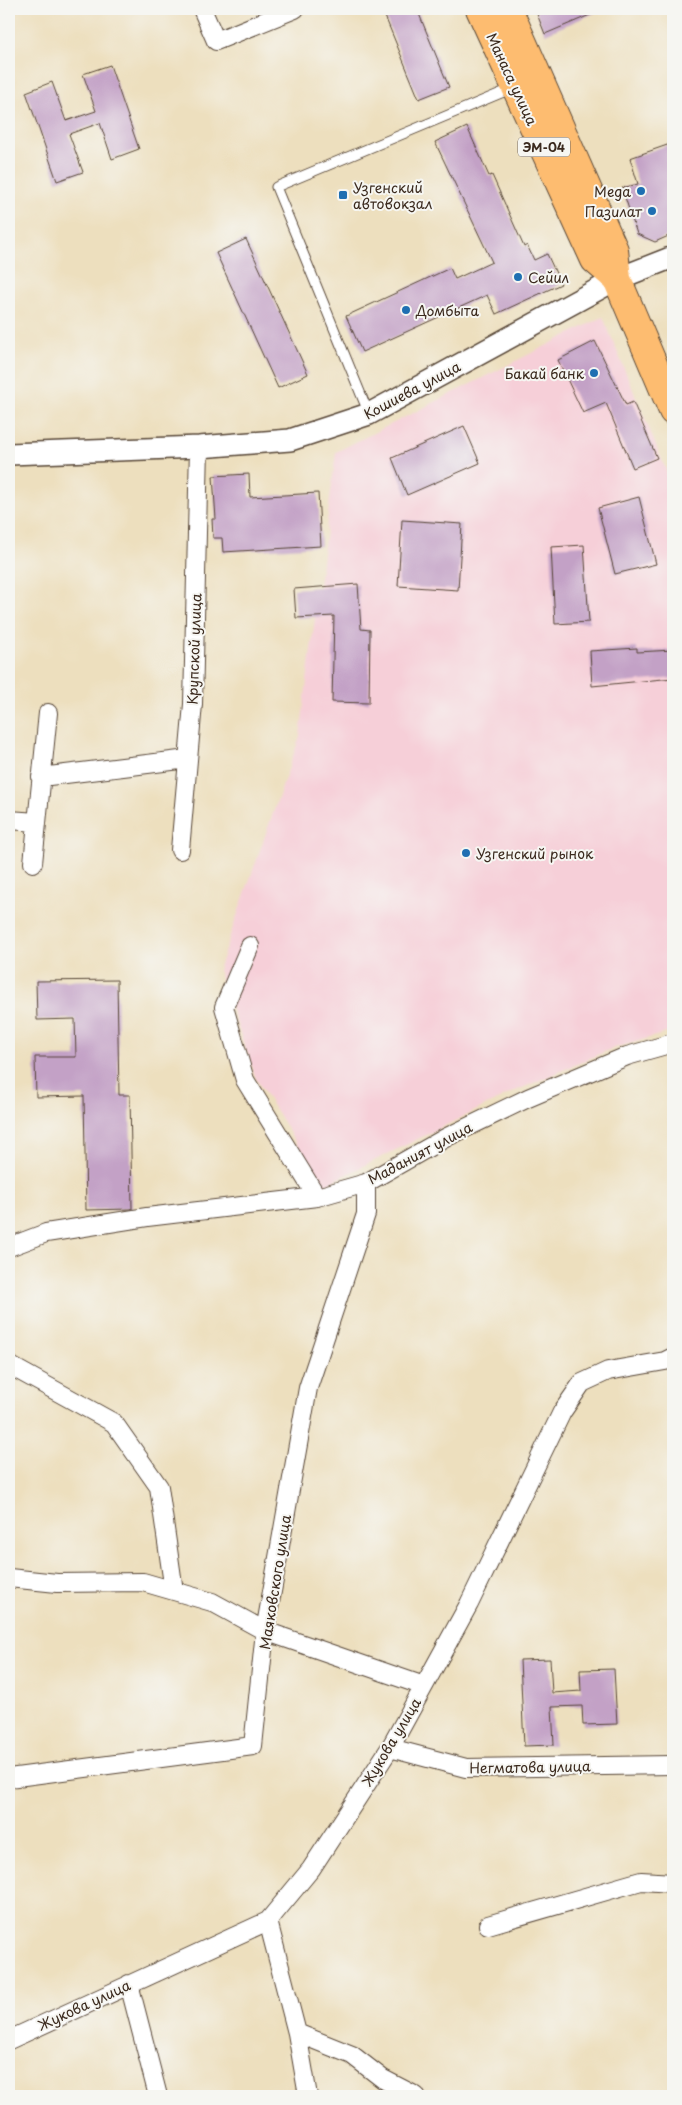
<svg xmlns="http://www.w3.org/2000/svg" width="682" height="2105" font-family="'Playpen Sans',sans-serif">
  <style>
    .built { fill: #f6cfd8 }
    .building { fill: #c3a1c6 }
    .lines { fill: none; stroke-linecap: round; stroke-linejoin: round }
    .service-casing { stroke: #564536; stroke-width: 11 }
    .minor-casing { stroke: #564536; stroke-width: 20 }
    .tertiary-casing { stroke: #564536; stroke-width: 24 }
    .primary-casing { stroke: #564536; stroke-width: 30 }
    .service { stroke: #fff; stroke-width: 9 }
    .minor { stroke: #fff; stroke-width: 18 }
    .tertiary { stroke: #fff; stroke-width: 21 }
    .primary { stroke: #fdbc6f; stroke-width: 28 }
    .poi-dot { fill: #1f6fb2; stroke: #f6f6f2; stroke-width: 2 }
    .labels { text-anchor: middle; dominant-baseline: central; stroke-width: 4; stroke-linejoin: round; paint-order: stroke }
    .shield { fill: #f6f6f2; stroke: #73675e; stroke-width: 1 }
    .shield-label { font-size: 12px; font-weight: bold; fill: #3b2a1e }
    .street-label { font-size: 14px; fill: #3b2a1e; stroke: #f6f6f2 }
    .poi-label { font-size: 14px; fill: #3b2a1e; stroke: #f6f6f2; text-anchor: start }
  </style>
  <rect width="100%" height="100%" fill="#f6f6f2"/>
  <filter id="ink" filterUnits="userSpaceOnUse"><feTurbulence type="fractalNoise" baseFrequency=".02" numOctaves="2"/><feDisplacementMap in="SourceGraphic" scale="10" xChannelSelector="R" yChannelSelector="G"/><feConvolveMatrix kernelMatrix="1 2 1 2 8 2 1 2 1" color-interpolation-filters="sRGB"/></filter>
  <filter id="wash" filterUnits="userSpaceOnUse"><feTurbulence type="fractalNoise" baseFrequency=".0096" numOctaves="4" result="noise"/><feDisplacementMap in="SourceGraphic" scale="20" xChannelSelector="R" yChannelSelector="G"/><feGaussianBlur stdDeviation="1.12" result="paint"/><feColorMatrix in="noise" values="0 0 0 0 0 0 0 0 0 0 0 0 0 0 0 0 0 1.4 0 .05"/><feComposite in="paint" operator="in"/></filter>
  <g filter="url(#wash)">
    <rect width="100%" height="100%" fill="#eddfbe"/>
    <path class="built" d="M603,317L673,487V1031L611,1049L511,1093L323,1186L256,1079L218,970L300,736L336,452Z"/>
    <g id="blocks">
      <path class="building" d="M382,9H417L449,87L419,99Z
        M535,9H604L545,34Z
        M110,65L139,149L112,159L100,123L69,134L83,172L57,181L26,92L52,82L66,121L96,111L83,74Z
        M467,127L489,176L492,175L524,247L527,245L534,260L547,254L561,284L496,314L487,295L362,352L346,316L450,268L455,279L492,262L435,142Z
        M673,143V234L655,242L637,234L622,188L638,184L630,158Z
        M246,239L308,374L278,388L216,253Z
        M595,341L626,405L633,402L657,458L633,468L606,403L583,413L558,360Z
        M464,426L480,463L407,495L392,458Z
        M249,474L250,497L318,493L321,546L223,552L222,538H213L212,519H216L213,476Z
        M639,497L656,564L615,574L598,508Z
        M402,520L462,524L458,590L398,586Z
        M584,545L589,622L555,624L551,547Z
        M358,584L361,629L370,630L369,703L332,702L334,616L296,618L294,589Z
        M637,648V652L673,650V678L592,686L590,651Z
        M117,980L119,1095H130L132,1209L86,1210L84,1096L36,1097L35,1057H76L75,1019L37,1020L36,981Z
        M550,1659L552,1693L581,1691L580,1670L614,1669L617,1724L583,1725L582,1706L552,1707L554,1745L524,1746L520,1660Z"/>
    </g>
  </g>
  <g filter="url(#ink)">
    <use href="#blocks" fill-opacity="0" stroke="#564536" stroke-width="1"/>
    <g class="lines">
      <defs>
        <path id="service" d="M369,414L276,187L513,88"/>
        <path id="minor" d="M202,9L216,41L295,9
          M41,777L188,759
          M9,820L37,822
          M180,850L193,704L199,447
          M33,863L48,713
          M250,946L224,1007L245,1080L317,1197
          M9,1247L46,1233L147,1217L317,1197L366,1183L447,1137L528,1098L627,1056L673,1043
          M9,1365L114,1423L159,1487L174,1591
          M9,1578L57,1583L143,1582L212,1602L265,1631L424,1686
          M390,1748L466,1768L673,1765
          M9,1778L253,1746L265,1631L308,1388L366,1214V1183
          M268,1921L297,2033L308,2096
          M488,1925L641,1881L673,1883
          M129,1984L158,2096
          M297,2033L352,2055L383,2079L416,2096
          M9,2040L268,1921L311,1869L390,1748L469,1604L562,1412L582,1383L608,1371L665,1361L673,1357"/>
        <path id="tertiary" d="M9,454L199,447L290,440L369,414L617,279L673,257"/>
        <path id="primary" d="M480,9L595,260L617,279
          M508,9L614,250L617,279L673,411"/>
      </defs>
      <use href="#service" class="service-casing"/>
      <use href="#minor" class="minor-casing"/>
      <use href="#tertiary" class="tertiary-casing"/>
      <use href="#primary" class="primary-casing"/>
      <use href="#service" class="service"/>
      <use href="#minor" class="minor"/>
      <use href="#tertiary" class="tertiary"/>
      <use href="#primary" class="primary"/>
    </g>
  </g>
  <g class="poi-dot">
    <circle cx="641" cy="191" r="5"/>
    <rect x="338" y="190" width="10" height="10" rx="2.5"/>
    <circle cx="652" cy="211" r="5"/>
    <circle cx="518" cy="277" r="5"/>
    <circle cx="406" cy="310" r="5"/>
    <circle cx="594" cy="373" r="5"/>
    <circle cx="466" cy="853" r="5"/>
  </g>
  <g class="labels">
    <rect class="shield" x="518" y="137.5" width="52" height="19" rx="4"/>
    <g class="shield-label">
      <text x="544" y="147">ЭМ-04</text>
    </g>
    <g class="street-label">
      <text transform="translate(512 79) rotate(65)">Манаса улица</text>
      <text transform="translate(412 390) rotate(-28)">Кошиева улица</text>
      <text transform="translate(194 649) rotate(-88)">Крупской улица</text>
      <text transform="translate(420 1153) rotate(-28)">Маданият улица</text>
      <text transform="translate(275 1582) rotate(-81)">Маяковского улица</text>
      <text transform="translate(391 1742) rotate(-59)">Жукова улица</text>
      <text transform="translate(530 1767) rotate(-1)">Негматова улица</text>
      <text transform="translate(84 2005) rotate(-25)">Жукова улица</text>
    </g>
    <g class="poi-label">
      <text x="353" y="187">Узгенский<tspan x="353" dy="16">автовокзал</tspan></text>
      <text x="631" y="191" text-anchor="end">Mega</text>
      <text x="642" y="211" text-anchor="end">Пазилат</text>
      <text x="528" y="277">Сейил</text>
      <text x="416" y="310">Домбыта</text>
      <text x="584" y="373" text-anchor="end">Бакай банк</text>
      <text x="476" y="853">Узгенский рынок</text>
    </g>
  </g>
  <rect width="682" height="2105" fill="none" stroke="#f6f6f2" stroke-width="30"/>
</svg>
